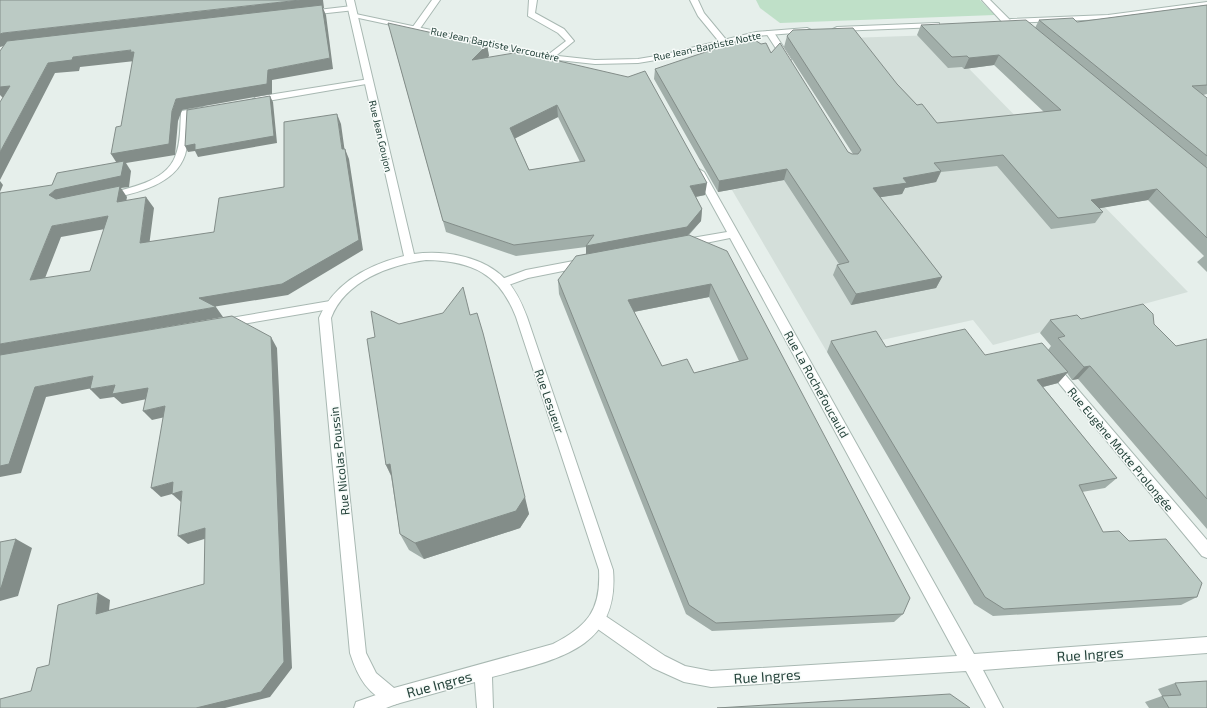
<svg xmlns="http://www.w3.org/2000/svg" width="1207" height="708" font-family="'Exo 2',sans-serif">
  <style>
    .built { fill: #d4dfda }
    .green { fill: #bfe0c8 }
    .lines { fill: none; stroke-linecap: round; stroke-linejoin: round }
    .service-casing { stroke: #a8b8b2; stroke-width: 2 }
    .minor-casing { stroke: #a8b8b2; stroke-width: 2 }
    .tertiary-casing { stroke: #a8b8b2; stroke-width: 2 }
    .service { fill: #fff; fill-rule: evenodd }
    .minor { fill: #fff; fill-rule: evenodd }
    .tertiary { fill: #fff; fill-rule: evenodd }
    .wall { fill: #a1aea9; fill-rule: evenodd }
    .shaded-wall { fill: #838d89 }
    .building { fill: #bbcac4; stroke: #838d89; fill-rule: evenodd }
    .labels { text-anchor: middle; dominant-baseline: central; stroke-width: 3; stroke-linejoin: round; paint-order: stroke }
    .far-street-label { font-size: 10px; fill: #24423a; stroke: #f7fbf9 }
    .street-label { font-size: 12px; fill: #24423a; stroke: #f7fbf9 }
    .near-street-label { font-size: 14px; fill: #24423a; stroke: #f7fbf9 }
  </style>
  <rect width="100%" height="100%" fill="#e6efeb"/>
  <path class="built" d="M936,35L1188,292L993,345L973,320L827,352L732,190L876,161L819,39Z"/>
  <path class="green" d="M756,0H980L995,15L780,23L760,8Z"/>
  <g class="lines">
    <defs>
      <path id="service" d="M432,0H440L419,30H413L412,28Z
        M529,0H537L535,13L564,29L574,41L552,59L545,57L566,41L558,33L528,16Z
        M690,0H698L704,13L728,42L727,44H721L698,16Z
        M982,0H990L1010,20V24H1004Z
        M767,31H773L791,59L790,61H784L766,33Z"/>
      <path id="minor" d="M1207,2V6L1108,19L1011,23L1007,21L1011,19L1108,15Z
        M352,6H355V10L309,15L305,13L309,11Z
        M351,13L549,55L595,60L638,59L662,55L756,32L807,28L811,30L807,32L756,36L662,59L638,63L595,64L549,59L354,17H351Z
        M936,23H939V27L837,31L833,29L837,27Z
        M369,79L373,81L372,83L256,103L252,100L256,97Z
        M202,107L205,108V112L189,115C188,128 189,142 185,155C175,185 136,193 109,199L106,198L104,196L106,194C129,188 165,182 175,157C181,143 180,127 181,113L182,111Z
        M699,169L704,172L739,234L974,654L1207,637V653L983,670L1003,708H986L966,671L711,687L684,682L653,668L592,625L590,619L592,613L598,611L665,656L685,666L711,671L957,656L730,238L686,247L681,243L686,239L727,232L694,172Z
        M584,259L588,260L589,263L588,266L528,278L503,287L497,283L499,280L526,270Z
        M330,301L336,305L330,309L225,327L221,326L219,323L221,320L225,319Z
        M1052,362L1056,364L1207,540V558L1202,556L1048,370L1046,367L1048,364Z
        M393,689L399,691L401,697L399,703L386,708H354L356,702Z"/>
      <path id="tertiary" d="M346,0H354L414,254C444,250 484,256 506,280C516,290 522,304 527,317L613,570C620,651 553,660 492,677L493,708H477L475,682L393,705C368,695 358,678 350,653L319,318C334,283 368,265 404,256ZM426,260C472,261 499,273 516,317L599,570C601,610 588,626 553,644L394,688L376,673L366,653L331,318C345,281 389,265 426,260Z"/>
    </defs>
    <use href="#service" class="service-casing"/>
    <use href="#minor" class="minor-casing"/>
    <use href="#tertiary" class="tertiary-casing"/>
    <use href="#service" class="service"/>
    <use href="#minor" class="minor"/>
    <use href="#tertiary" class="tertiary"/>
  </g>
  <path class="wall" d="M1207,5V94L1203,95L1207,98V272L1197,262L1204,256L1148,200L1099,208L1103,212L1095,223L1051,229L997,166L941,172L936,182L905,188L902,194L880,197L942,277L936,288L851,305L833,275L837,265L839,264L784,180L718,192L654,79L655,69L771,53L848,152L852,154H853L784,47L787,36L897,84L917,105L937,123L1044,112L994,65L964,69L962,67L948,68L917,35L921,25L1035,28L1039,20L1077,22Z
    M391,34L487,45L489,56L487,57L705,195L696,197L702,209L701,221L689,235L903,614L894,622L712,631L686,614L559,294L558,280L586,255V247L516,256L446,232ZM558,117L580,162L529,170L515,138ZM709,297L739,361L694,373L662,366L634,312Z
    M470,315L529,514L520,528L424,559L409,550L400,534L391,476L386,465L399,324Z
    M1081,319L1154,324L1176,346L1207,339V529L1078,379L1072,380L1067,373L1058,383L1043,387L1117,478L1105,488L1082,492L1103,532L1129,541L1197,597L1181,605L993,616L974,604L827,352L831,341L886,347L985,355L1048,350L1051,346L1040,333L1050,320Z
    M1175,683L1207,708H1149L1145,702L1162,696L1158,689Z"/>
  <path class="shaded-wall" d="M300,0H323L324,8H323L326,15L333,69L272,80V94L182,110L178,121L175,155L126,163L131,171L129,187L121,188L127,197L124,213L58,206L49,195L55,190L118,165L111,154L172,111L176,99L268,70L330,58L11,44L0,47V34L3,33Z
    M487,45L489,56L474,71L472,60Z
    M131,50L134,52L135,61L80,67L79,71L55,73L0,180V152L48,63L73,57Z
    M999,55L994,65L964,69L969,58Z
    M0,84L10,86L3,98L0,95Z
    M270,96L273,102L277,143L198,157L195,151L188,152L185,146Z
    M557,105L558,117L512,140L510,128Z
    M337,114L341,124L346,160L342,149Z
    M345,149L349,159L363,250L288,295L206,308L199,298Z
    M787,169L784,180L718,192L719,181Z
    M941,171L936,182L905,188L902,194L869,199L873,188L903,178Z
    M0,181L3,185L0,192Z
    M707,183L705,195L689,198L690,186Z
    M1157,189L1148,200L1084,211L1091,200Z
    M146,197L154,208L148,254L140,243Z
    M702,209L701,221L685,238L586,257V246Z
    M108,216L116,227L61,237L40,291L30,280L52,226Z
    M942,277L936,288L851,305L856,294Z
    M711,284L709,297L628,313V300Z
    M216,307L223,317L0,356V344Z
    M271,337L277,348L292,668L270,697L225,708H196Z
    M1090,366L1078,379L1072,380L1084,367Z
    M1068,372L1058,383L1027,391L1037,380Z
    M93,376L103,386L46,397L21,473L0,477V466L35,387Z
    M115,385L148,388L157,397L122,404L114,397L100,399L90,389Z
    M165,406L174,415L152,420L143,411Z
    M390,464L395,483L386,465Z
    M173,482L182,491L181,502L172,494L161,497L151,488Z
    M525,497L529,514L520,528L424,559L415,543Z
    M205,528L214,536L188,544L178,536Z
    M16,539L32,548L18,596L0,601V588Z
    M98,593L110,600L108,621L96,614Z"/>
  <path class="building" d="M0,0H300L3,33L0,34Z
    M322,5L330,58L268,70L267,84L176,99L172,111L169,144L111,154L116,127L121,126L134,52H130L131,50L73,57L72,60L48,63L0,152V102L10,86L0,87V51L7,41Z
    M1207,5V85L1192,86L1207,98V156L1039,20L1073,18L1077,22Z
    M1026,20L1207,168V238L1157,189L1091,200L1103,212L1058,218L1003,155L934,163L941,171L903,178L907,183L873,188L942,277L856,294L837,265L849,262L787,169L719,181L655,69L750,37L761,44L766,43L771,53L780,43L848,152L852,154H858L861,150L787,36L793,30L853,28L897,84L917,105L922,104L937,123L1061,110L999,55L969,58L967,56L952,57L921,25Z
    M388,23L487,45L472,60L520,52L628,77L645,71L707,183L690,186L702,209L687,227L586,246L594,235L514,245L443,221ZM557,105L585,161L529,170L510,128Z
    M270,96L274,136L195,150V144L185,146L187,110Z
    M337,114L342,149H345L359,240L282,284L199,298L216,307L0,344V193L52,185L57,173L124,161L121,176L55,190L49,195L56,199L120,186L117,202L146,197L140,243L214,232L219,198L284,187V122ZM108,216L90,271L30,280L52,226Z
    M689,235L727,251L910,598L903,614L716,623L689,605L558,280L576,256ZM711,284L748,359L694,373L687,359L662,366L628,300Z
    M463,287L470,315L477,313L483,333L525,497L516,511L415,543L400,534L390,464L386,465L367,339L375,337L371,311L399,324L443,313Z
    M1143,304L1153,314L1154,324L1176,346L1207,339V499L1090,366L1084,367L1058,338L1065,336L1050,320L1077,315L1081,319Z
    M232,316L271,337L284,662L261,692L196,708H0V699L31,691L37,668L49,665L58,605L98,593L96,614L204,584L205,528L178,536L182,491L172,494L173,482L151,488L165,406L143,411L148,388L112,394L115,385L90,389L93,376L35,387L9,464L0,466V355Z
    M965,329L985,355L1042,343L1068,372L1037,380L1117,478L1079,485L1103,532L1119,531L1129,541L1166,539L1202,583L1197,597L1004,609L985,597L831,341L876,331L886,347Z
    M16,539L1,588H0V542Z
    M1207,681V708H1169L1162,696L1181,695L1175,683Z
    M950,694L970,708H717Z"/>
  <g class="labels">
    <g class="far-street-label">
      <text transform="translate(495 44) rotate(12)">Rue Jean Baptiste Vercoutère</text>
      <text transform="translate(707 46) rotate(-12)">Rue Jean-Baptiste Notte</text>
      <text transform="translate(381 136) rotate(77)">Rue Jean Goujon</text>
    </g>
    <g class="street-label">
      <text transform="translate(817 384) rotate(61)">Rue La Rochefoucauld</text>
      <text transform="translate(550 401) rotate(71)">Rue Lesueur</text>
      <text transform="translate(1121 449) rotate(50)">Rue Eugène Motte Prolongée</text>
      <text transform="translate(339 461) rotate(-96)">Rue Nicolas Poussin</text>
    </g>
    <g class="near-street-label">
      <text transform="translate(1090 654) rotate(-4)">Rue Ingres</text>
      <text transform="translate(767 676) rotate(-4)">Rue Ingres</text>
      <text transform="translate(439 684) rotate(-15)">Rue Ingres</text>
    </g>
  </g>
</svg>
